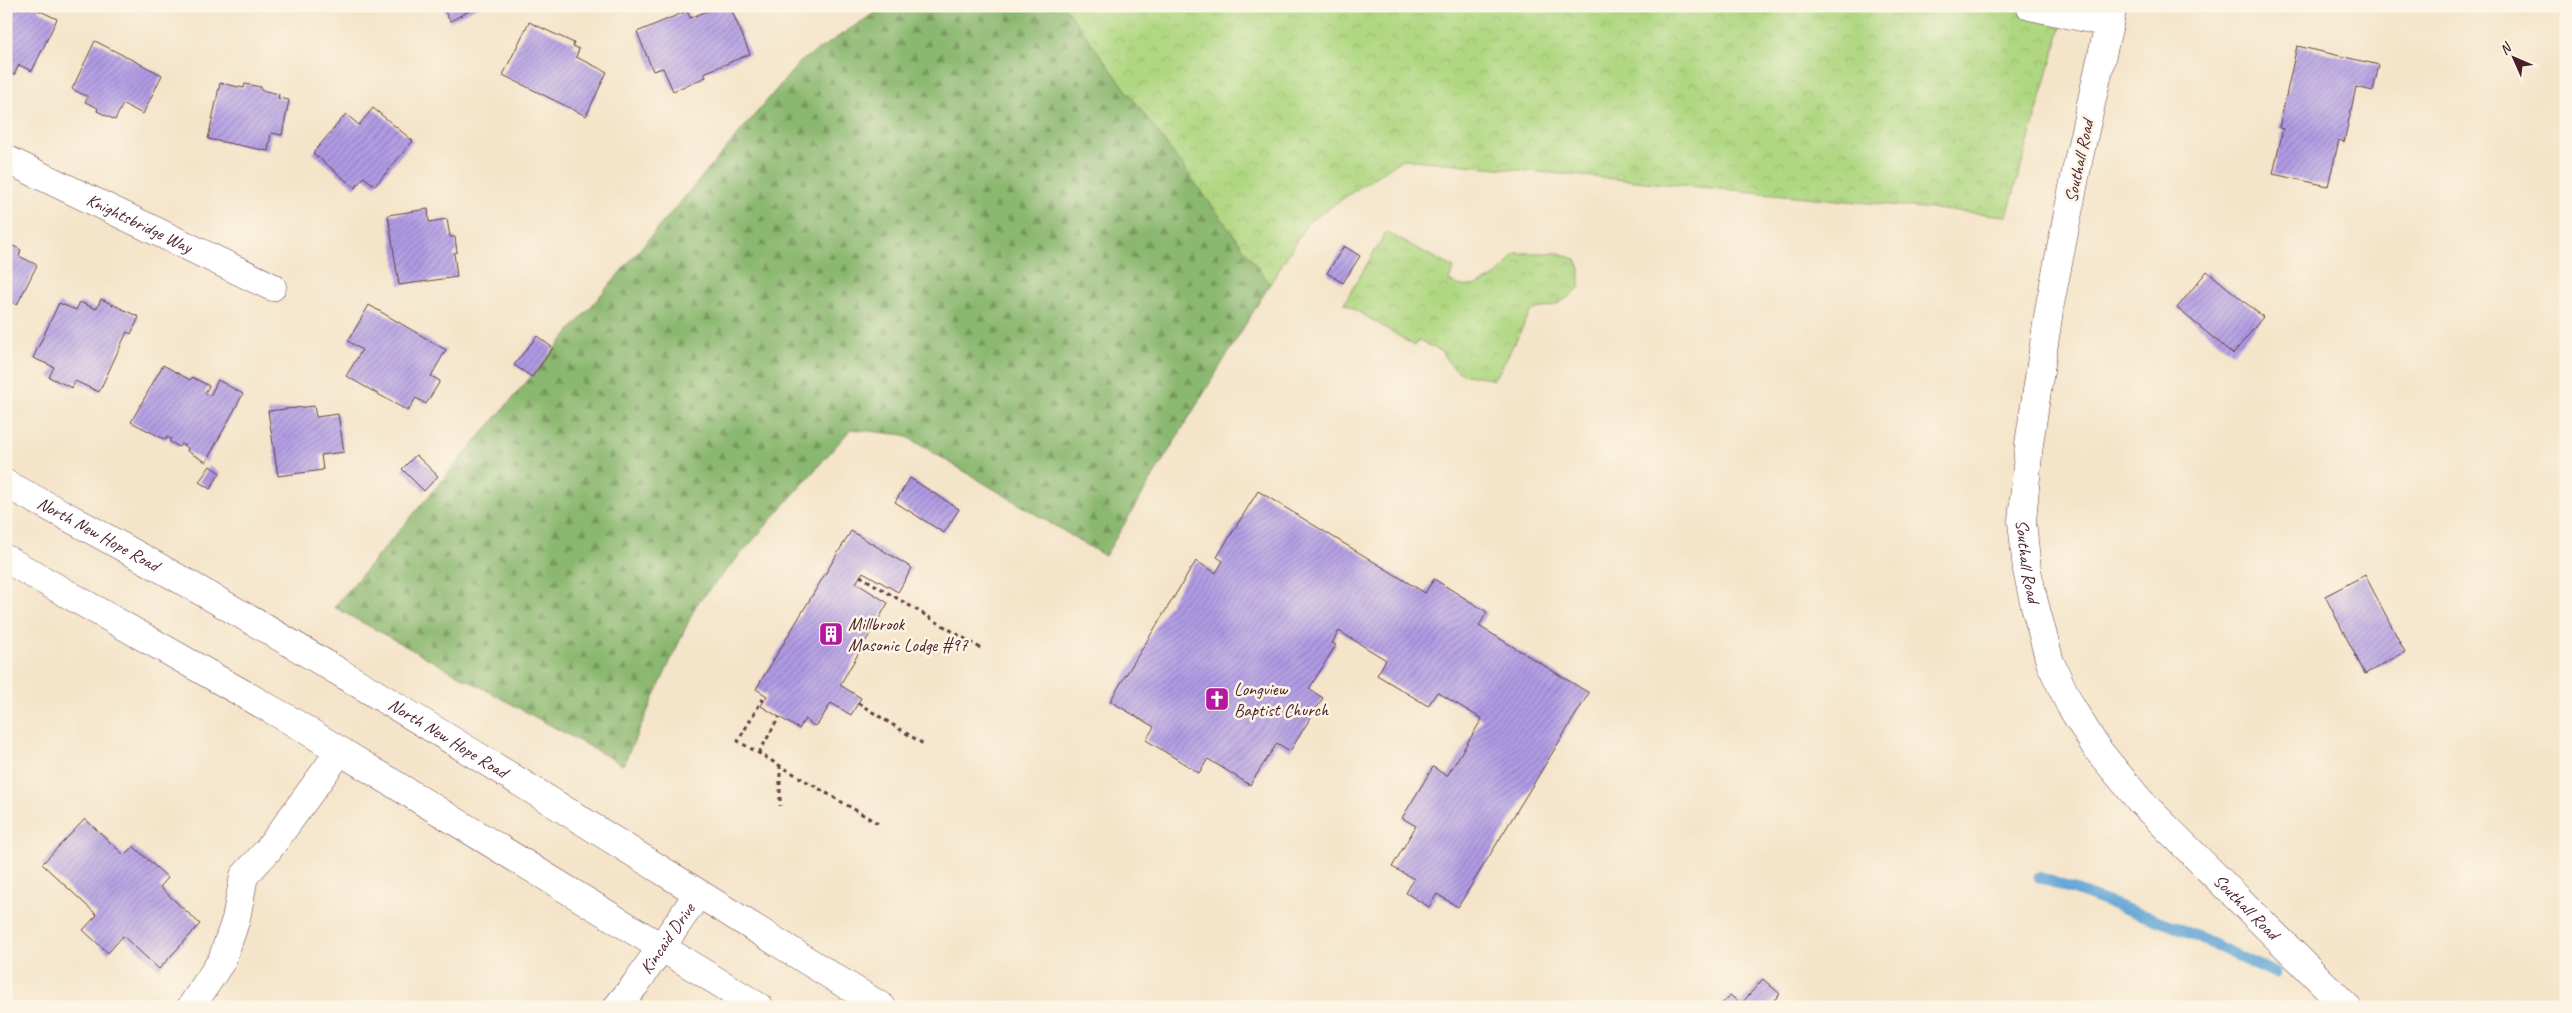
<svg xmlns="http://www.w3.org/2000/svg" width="2572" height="1013" font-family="Caveat,sans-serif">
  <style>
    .forest { fill: url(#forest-firs); stroke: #6a6c4d }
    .park { fill: url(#park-crowns); stroke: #7c7b56 }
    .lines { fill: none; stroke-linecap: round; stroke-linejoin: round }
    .stream { stroke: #60a4d5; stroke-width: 11 }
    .building { fill: url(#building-hatch) }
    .minor-casing { stroke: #643d43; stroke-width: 29 }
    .major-casing { stroke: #643d43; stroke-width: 29 }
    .path { stroke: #643d43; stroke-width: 3; stroke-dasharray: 4 4; stroke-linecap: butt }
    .minor { stroke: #fff; stroke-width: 28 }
    .major { stroke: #fff; stroke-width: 28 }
    .labels { text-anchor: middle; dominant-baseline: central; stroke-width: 5; stroke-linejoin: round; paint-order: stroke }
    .street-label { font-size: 18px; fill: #4a1f2b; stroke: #fcf5e5 }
    .poi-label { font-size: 18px; fill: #4a1f2b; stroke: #fcf5e5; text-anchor: start }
  </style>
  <defs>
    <pattern id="forest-firs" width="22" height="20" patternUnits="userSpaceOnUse" patternTransform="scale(1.25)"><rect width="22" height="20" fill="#8bb86f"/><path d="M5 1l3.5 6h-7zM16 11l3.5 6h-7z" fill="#74955b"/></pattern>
    <pattern id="park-crowns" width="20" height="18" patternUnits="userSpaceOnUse" patternTransform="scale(1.25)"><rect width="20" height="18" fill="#afd781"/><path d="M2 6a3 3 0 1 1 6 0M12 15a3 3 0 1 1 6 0" fill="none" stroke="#98b870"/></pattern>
    <pattern id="building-hatch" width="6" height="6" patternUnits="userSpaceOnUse" patternTransform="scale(1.25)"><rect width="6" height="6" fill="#b09be5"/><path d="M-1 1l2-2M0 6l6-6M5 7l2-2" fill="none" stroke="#917eba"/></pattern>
  </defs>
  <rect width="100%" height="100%" fill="#fcf5e5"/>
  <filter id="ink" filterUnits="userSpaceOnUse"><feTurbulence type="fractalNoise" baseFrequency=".02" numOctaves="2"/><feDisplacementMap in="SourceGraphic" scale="10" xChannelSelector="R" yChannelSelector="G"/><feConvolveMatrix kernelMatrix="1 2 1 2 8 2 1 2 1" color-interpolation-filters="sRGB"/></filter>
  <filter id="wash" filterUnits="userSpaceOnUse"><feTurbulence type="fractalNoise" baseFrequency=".0096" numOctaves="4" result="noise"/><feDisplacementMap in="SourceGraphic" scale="20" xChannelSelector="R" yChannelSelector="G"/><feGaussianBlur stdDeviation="1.12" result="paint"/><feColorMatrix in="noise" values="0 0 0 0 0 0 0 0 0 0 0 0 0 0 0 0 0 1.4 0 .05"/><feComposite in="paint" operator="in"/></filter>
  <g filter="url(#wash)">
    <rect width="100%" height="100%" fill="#f4e4c9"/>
    <path class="forest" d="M885,6H1064L1270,284L1105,556L904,435L851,429L696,605L623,765L334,607L800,62Z"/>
    <path class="park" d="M1064,6H2067L2007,216L1402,159L1308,222L1270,284Z
      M1386,232L1454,268L1449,281C1468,293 1487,283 1504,269C1508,265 1511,258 1516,253H1559L1575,259L1580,268V287C1572,295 1560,304 1549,307C1541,309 1537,307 1530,313L1498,374L1492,380C1484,376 1481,376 1472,376C1458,375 1447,363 1442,352L1419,340L1415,346L1344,303Z"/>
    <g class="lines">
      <path class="stream" d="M2039,877L2178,928L2275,973"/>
    </g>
    <g id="blocks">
      <path class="building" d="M6,6H40L38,10L57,19L32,71L19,65L14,75L6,71Z
        M442,6H479L450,21Z
        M719,6H730L750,54L704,73L706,77L673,91L663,68L653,71L637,32L687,11L690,18Z
        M757,6H769L759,11Z
        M529,22L574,43L573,46L579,49L576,57L607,72L586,116L503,75Z
        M95,41L162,75L143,114L123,104L115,120L97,111L98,108L85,102L88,97L72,89Z
        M2297,46L2379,65L2373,91L2356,87L2344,142L2339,140L2328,186L2273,174L2283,129L2279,128Z
        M220,83L244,88L245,84L261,87V90L279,94L278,98L289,100L282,135L271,133L268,151L208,139Z
        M373,108L413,141L375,186L364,177L355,188L313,153L346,114L359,125Z
        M428,209L429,222L447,219L450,237H455L457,252L454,253L457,277L399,285L388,215Z
        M6,242L21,250L19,256L37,265L17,305L6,299Z
        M1344,246L1360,256L1343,283L1327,273Z
        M2207,271L2263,317L2233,354L2177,308Z
        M101,299L139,317L131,334L127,332L99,392L75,381L72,388L49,377L54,367L33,358L59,303L76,310L80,302L96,309Z
        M369,305L446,350L431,376L440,381L426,404L416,398L408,411L346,376L362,350L348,341Z
        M537,336L553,348L532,377L514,365Z
        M163,365L190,380L192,377L209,386L205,393L210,396L218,380L243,394L206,462L187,451L188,448L183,445L181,444L179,447L169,441L171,439L167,437L166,440L131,422Z
        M314,406L316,417L338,414L344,452L321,455L323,470L278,476L268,411Z
        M416,455L438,476L424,491L402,469Z
        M210,466L220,473L210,489L199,482Z
        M910,478L959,509L944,533L895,502Z
        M1258,491L1425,593L1434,579L1487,612L1479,626L1589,693L1458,907L1437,894L1429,907L1406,893L1414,879L1392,867L1416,826L1402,818L1433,767L1447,776L1482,719L1437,692L1428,706L1377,675L1386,660L1339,631L1332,643L1336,645L1309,689L1323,698L1290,751L1277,743L1250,785L1208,759L1199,773L1146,740L1154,727L1110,701L1196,561L1216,573L1223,561L1217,557Z
        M851,531L912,568L898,592L863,572L856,583L888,603L840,685L861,698L851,715L831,703L818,724L814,726L805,719L799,729L761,706L767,696L756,689Z
        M2365,575L2405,652L2365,674L2325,596Z
        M85,819L124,855L133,846L168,878L160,887L200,924L159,969L123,936L108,953L83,930L97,915L42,864Z
        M1763,979L1780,994L1768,1007H1719L1730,995L1741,1004Z"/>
    </g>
  </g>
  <g filter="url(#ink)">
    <use href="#blocks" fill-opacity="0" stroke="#643d43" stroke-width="1"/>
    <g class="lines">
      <defs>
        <g id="minor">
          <path d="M2030,6L2109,23"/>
          <path id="s1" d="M2113,6L2079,157L2050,304L2029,444L2022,521L2027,570L2034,602L2050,662L2070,705L2097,749L2140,801L2347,1007"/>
          <path id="s2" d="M6,159L272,287"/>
          <path d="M191,1007L222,960L236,919L244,876L268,850L340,751"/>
          <path id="s3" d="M617,1007L635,985L698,894"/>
        </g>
        <g id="major">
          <path id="s4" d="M6,484C307,642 592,829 882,1007"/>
          <path d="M6,559L288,719L759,1007"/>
        </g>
      </defs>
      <use href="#minor" class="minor-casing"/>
      <use href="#major" class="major-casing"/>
      <path class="path" d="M860,576L982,649
        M764,701L762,700L738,741L879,824
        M858,703L925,745
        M759,753L779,717
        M780,765V806"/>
      <use href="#minor" class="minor"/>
      <use href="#major" class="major"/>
    </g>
  </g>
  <defs>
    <symbol id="building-square" viewBox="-11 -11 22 22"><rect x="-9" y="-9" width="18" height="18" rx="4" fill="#b5179e" stroke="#fcf5e5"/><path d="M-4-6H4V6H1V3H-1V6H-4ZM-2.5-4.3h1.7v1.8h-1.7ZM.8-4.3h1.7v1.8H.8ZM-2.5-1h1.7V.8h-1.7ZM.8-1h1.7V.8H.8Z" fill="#fff"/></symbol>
    <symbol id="church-square" viewBox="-11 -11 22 22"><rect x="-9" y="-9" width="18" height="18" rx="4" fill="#b5179e" stroke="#fcf5e5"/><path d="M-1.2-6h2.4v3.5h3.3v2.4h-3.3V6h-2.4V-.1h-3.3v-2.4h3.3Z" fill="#fff"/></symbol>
  </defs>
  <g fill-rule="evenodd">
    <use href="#building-square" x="817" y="620" width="28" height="28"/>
    <use href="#church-square" x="1203" y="685" width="28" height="28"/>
  </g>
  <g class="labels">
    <g class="street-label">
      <text transform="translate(2079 161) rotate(-78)">Southall Road</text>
      <text stroke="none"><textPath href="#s2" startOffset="148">Knightsbridge Way</textPath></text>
      <text stroke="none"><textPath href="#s4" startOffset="105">North New Hope Road</textPath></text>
      <text stroke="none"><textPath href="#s1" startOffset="564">Southall Road</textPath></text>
      <text stroke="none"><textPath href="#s4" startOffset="510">North New Hope Road</textPath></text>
      <text stroke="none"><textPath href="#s1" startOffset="984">Southall Road</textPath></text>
      <text stroke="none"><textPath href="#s3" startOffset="85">Kincaid Drive</textPath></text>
    </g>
    <g class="poi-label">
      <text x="848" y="624">Millbrook<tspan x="848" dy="21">Masonic Lodge #97</tspan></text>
      <text x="1234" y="689">Longview<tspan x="1234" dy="21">Baptist Church</tspan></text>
    </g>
  </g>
  <rect width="2572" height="1013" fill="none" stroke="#fcf5e5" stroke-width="25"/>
  <g transform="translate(2514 58) rotate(315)" stroke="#fcf5e5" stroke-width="4" paint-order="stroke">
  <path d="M0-4L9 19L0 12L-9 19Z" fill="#4a1f2b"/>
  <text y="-8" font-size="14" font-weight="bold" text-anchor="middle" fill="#4a1f2b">N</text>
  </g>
</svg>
